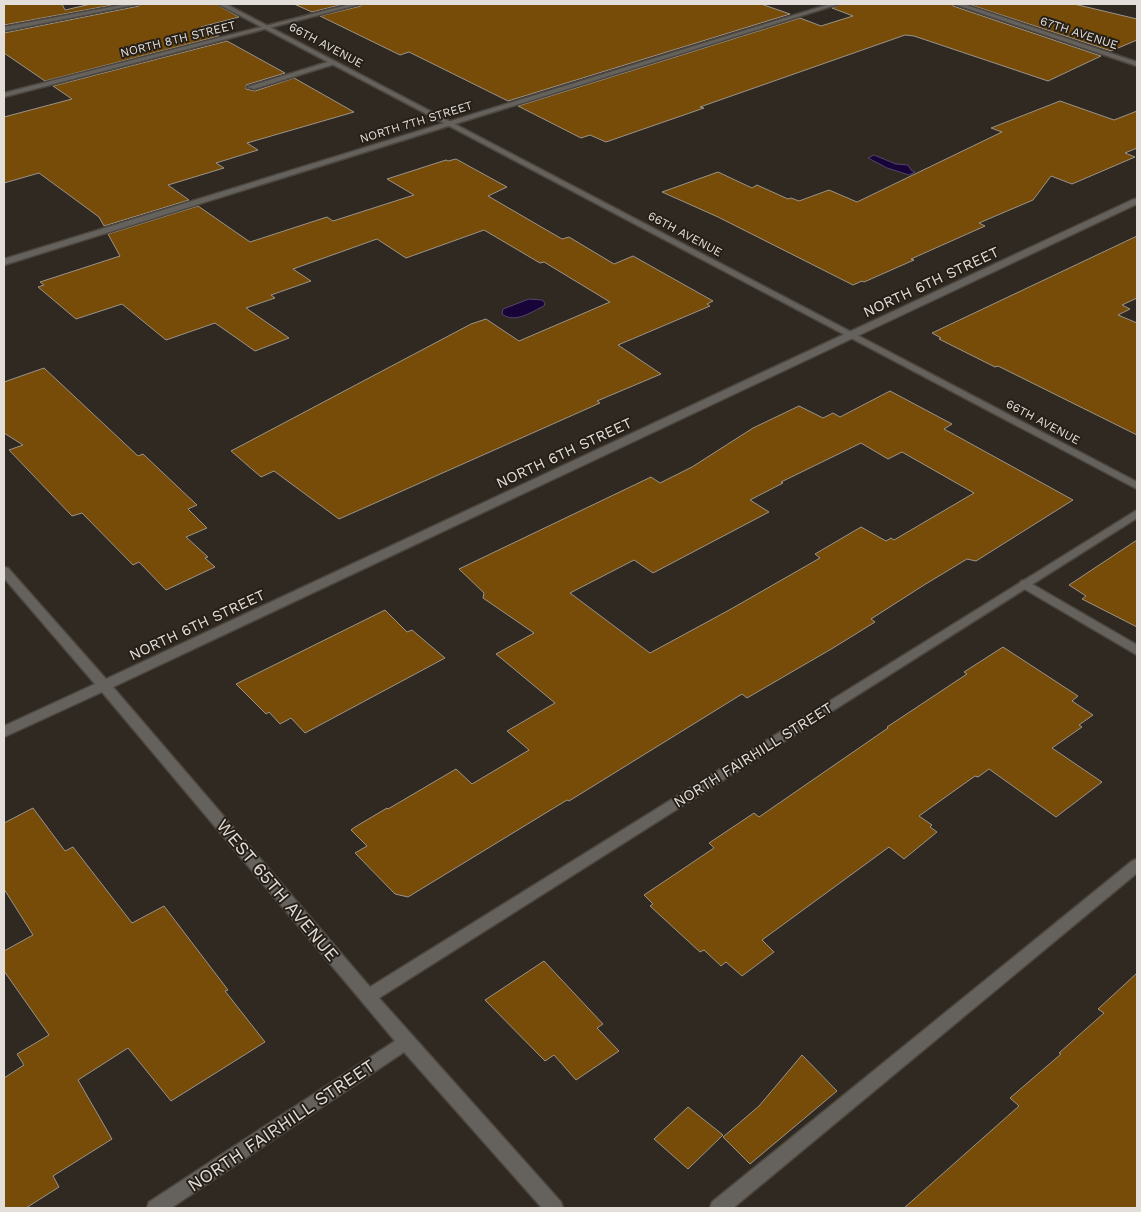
<svg xmlns="http://www.w3.org/2000/svg" width="1141" height="1212" font-family="'Work Sans',sans-serif">
  <style>
    .water { fill: #180439; stroke: #554569 }
    .building { fill: #764c08; stroke: #9b938a; fill-rule: evenodd }
    .lines { fill: none; stroke-linecap: round; stroke-linejoin: round }
    .service-casing { stroke: #4c463e; stroke-width: 3 }
    .minor-casing { stroke: #4c463e; stroke-width: 3 }
    .tertiary-casing { stroke: #4c463e; stroke-width: 3 }
    .service { fill: #65625e; fill-rule: evenodd }
    .minor { fill: #65625e; fill-rule: evenodd }
    .tertiary { fill: #65625e; fill-rule: evenodd }
    .labels { text-anchor: middle; dominant-baseline: central; stroke-width: 4; stroke-linejoin: round; paint-order: stroke }
    .far-street-label { font-size: 12px; fill: #e3ded9; stroke: #251f18 }
    .street-label { font-size: 15px; fill: #e3ded9; stroke: #251f18 }
    .near-street-label { font-size: 18px; fill: #e3ded9; stroke: #251f18 }
  </style>
  <rect width="100%" height="100%" fill="#2f2921"/>
  <path class="water" d="M874,155L896,164L908,165L911,170L915,172L909,175L887,168L868,158Z
    M529,299L542,300L545,303L544,306C531,312 515,324 502,314L503,309Z"/>
  <path class="building" d="M4,4H62L65,10L91,4H118L4,25Z
    M141,4H216L239,17L201,27L219,36L45,81L4,53V33L139,6Z
    M294,4H344L312,12Z
    M363,4H761L790,14L508,101L409,52L400,55L320,16L361,6Z
    M841,4H952L953,6L1101,56L1048,81L914,36L905,35L700,107L704,108L606,142L590,135L581,138L518,106L800,18L821,26L853,16L832,8Z
    M968,4H1074L1137,19V40L1111,51Z
    M227,41L285,73L246,85V89L255,91L294,78L354,112L247,143L258,150L216,163L224,168L168,185L189,200L104,226L99,217L39,173L4,183V117L72,99L53,86Z
    M1060,101L1114,120L1137,111V148L1125,153L1135,157L1072,184L1051,176L1033,200L979,223L985,226L911,259L914,260L864,282L862,281L853,285L718,217L662,192L718,172L752,188L757,185L788,199L791,198L799,201L829,190L857,202L1002,132L991,128Z
    M456,159L507,187L488,196L562,239L569,237L614,264L633,256L713,301L707,304L710,306L618,345L661,374L597,401L600,403L339,519L274,471L261,477L231,451L471,324L486,319L519,341L610,302L544,262L540,263L484,230L406,258L377,239L293,269L311,281L271,295L275,298L246,308L289,338L255,351L215,323L166,340L122,304L76,319L38,287L44,285L40,282L120,256L108,234L198,206L250,242L327,217L333,221L414,195L387,179L446,160L448,161Z
    M1137,236V298L1122,305L1130,309L1118,315L1137,323V435L998,366L995,367L939,339L941,338L932,333Z
    M44,368L138,456L143,454L197,505L188,509L207,528L186,537L208,557L205,558L215,567L166,590L139,562L133,565L82,513L72,516L9,450L23,445L4,433V382Z
    M890,391L952,424L944,429L1073,500L976,561L967,559L924,585L871,619L875,622L833,648L747,698L742,694L569,801L567,800L408,897L395,894L355,853L367,846L351,830L355,827L387,808L388,809L456,769L472,784L529,750L507,731L555,703L496,654L534,633L483,598L484,593L459,569L651,477L660,483L692,467L753,428L799,406L823,418L833,413L840,417ZM861,443L888,459L902,452L974,493L894,540L891,538L886,541L861,527L815,554L820,558L731,609L650,653L570,593L634,560L653,573L769,512L750,500L783,483L781,482Z
    M1137,540V627L1082,599L1086,596L1069,585Z
    M385,610L407,632L412,630L445,658L305,733L291,718L280,724L269,712L266,714L236,684Z
    M1003,647L1078,696L1072,701L1093,715L1079,725L1082,727L1052,748L1102,782L1056,817L989,769L978,777L975,776L919,816L932,825L930,827L937,832L904,859L889,847L762,940L774,952L742,976L726,962L721,966L704,950L700,952L650,906L653,904L644,895L714,848L709,843L754,813L759,817L888,728L887,727L967,674L964,672Z
    M33,808L65,851L73,847L132,923L164,906L228,990L225,991L265,1042L171,1101L128,1048L78,1080L112,1139L53,1176L59,1187L26,1208H4V1078L24,1065L17,1054L49,1035L4,971V951L33,935L4,889V823Z
    M544,961L603,1024L597,1028L619,1051L576,1080L554,1055L545,1061L485,1000Z
    M1137,973V1208H904L1019,1106L1010,1098L1061,1054L1059,1053L1104,1013L1098,1009Z
    M802,1055L837,1091L750,1164L723,1137L759,1106Z
    M688,1107L723,1135L688,1169L654,1139Z"/>
  <g class="lines">
    <defs>
      <path id="service" d="M127,4H139L4,31V27Z
        M331,61L338,63L254,89L247,87Z
        M1025,580L1137,645V655L1021,587L1019,584L1021,581Z
        M1137,859V873L733,1208H710L712,1202L1132,861Z"/>
      <path id="minor" d="M351,4H361L4,97V93Z
        M830,4H839L4,265V259Z
        M954,4H963L1137,62V66Z
        M1134,199H1137V204L113,687L370,987L1137,510V518L379,998L561,1202L563,1208H542L404,1052L171,1208H147L149,1202L395,1041L102,692L4,737V726L95,684L4,578V567L8,568L106,679Z"/>
      <path id="tertiary" d="M218,4H226L1137,482V489Z"/>
    </defs>
    <use href="#service" class="service-casing"/>
    <use href="#minor" class="minor-casing"/>
    <use href="#tertiary" class="tertiary-casing"/>
    <use href="#service" class="service"/>
    <use href="#minor" class="minor"/>
    <use href="#tertiary" class="tertiary"/>
  </g>
  <g class="labels">
    <g class="far-street-label">
      <text transform="translate(1079 33) rotate(18)">67TH AVENUE</text>
      <text transform="translate(178 39) rotate(-14)">NORTH 8TH STREET</text>
      <text transform="translate(326 45) rotate(28)">66TH AVENUE</text>
      <text transform="translate(416 122) rotate(-17)">NORTH 7TH STREET</text>
      <text transform="translate(685 234) rotate(28)">66TH AVENUE</text>
      <text transform="translate(1043 422) rotate(28)">66TH AVENUE</text>
    </g>
    <g class="street-label">
      <text transform="translate(931 282) rotate(-25)">NORTH 6TH STREET</text>
      <text transform="translate(564 453) rotate(-25)">NORTH 6TH STREET</text>
      <text transform="translate(197 625) rotate(-25)">NORTH 6TH STREET</text>
      <text transform="translate(753 755) rotate(-32)">NORTH FAIRHILL STREET</text>
    </g>
    <g class="near-street-label">
      <text transform="translate(278 890) rotate(50)">WEST 65TH AVENUE</text>
      <text transform="translate(281 1125) rotate(-34)">NORTH FAIRHILL STREET</text>
    </g>
  </g>
  <rect width="1141" height="1212" fill="none" stroke="#e3ded9" stroke-width="10"/>
</svg>
